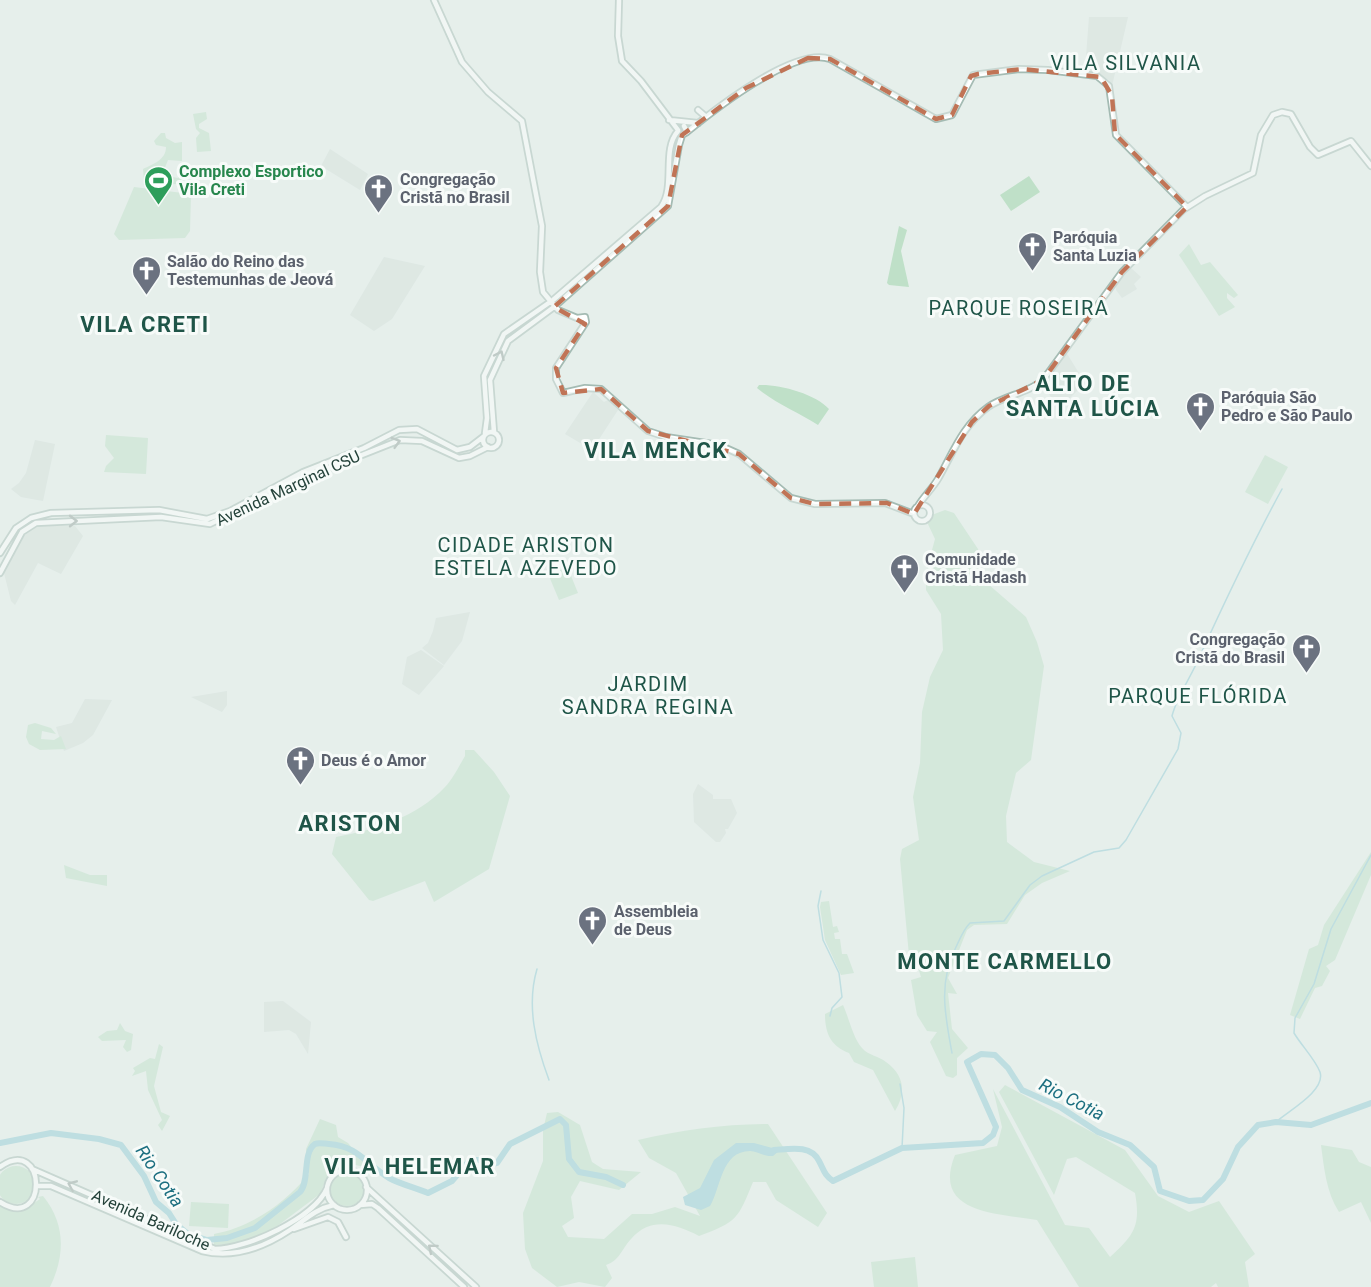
<svg xmlns="http://www.w3.org/2000/svg" width="1371" height="1287" font-family="Roboto,sans-serif">
  <style>
    .built { fill: #d4dfda }
    .green { fill: #bfe0c8 }
    .water { fill: #8ec9d4 }
    .lines { fill: none; stroke-linecap: round; stroke-linejoin: round }
    .stream { stroke: #8ec9d4; stroke-width: 1.5 }
    .river { stroke: #8ec9d4; stroke-width: 6 }
    .secondary-casing { stroke: #a4bbb3; stroke-width: 8 }
    .secondary { stroke: #fff; stroke-width: 4.5 }
    .oneway { stroke: #92a09c }
    .marked { fill: none; stroke: #c07456; stroke-width: 4.5; stroke-dasharray: 12 8; stroke-linejoin: round }
    .labels { text-anchor: middle; dominant-baseline: central; stroke-width: 6; stroke-linejoin: round; paint-order: stroke }
    .leisure-label { font-size: 16px; font-weight: bold; fill: #27864d; stroke: #f7fbf9; text-anchor: start }
    .worship-label { font-size: 16px; font-weight: bold; fill: #5b616d; stroke: #f7fbf9; text-anchor: start }
    .street-label { font-size: 16px; fill: #24423a; stroke: #f7fbf9 }
    .water-label { font-size: 18px; font-style: italic; fill: #1c6f80; stroke: #f7fbf9 }
    .quarter-label { font-size: 20px; letter-spacing: 1.5px; fill: #1f5548; stroke: #f7fbf9 }
    .district-label { font-size: 22px; font-weight: bold; letter-spacing: 1.5px; fill: #1f5548; stroke: #f7fbf9 }
  </style>
  <rect width="100%" height="100%" fill="#e6efeb"/>
  <path class="built" d="M1089,17H1128L1112,86L1109,80L1085,70Z
    M330,149L368,174L360,190L321,166Z
    M384,257L425,266L392,319L374,331L350,315Z
    M1131,268L1141,277L1134,284L1137,289L1122,298L1116,290V285Z
    M1066,352L1085,383L1058,410L1043,383Z
    M593,392L604,402L608,400L618,410L592,450L565,434Z
    M35,440L55,444L43,501L21,497L11,489L19,483L26,473Z
    M42,525L75,526L83,536L61,574L38,563L15,605L11,601L4,573L27,531Z
    M470,612L462,641L444,665L422,648L428,643L433,631L436,618Z
    M421,650L444,666L419,695L402,684L407,657Z
    M227,691V705L222,712L191,697Z
    M85,699L112,700L93,735L83,743L64,751L56,727L72,723Z
    M698,784L713,795V799H731L737,813L728,829H725L726,833L720,842H716L694,822L693,794Z
    M283,1001L311,1022L308,1054L296,1034L289,1030L264,1032V1002Z"/>
  <path class="green" d="M206,112L207,119L199,124V128L209,133L211,151L197,152L196,138L200,133L196,129L193,114Z
    M161,133H165L166,138L175,143L182,142V161L168,160L162,175L178,178V166L183,163L184,185L144,181L143,169C153,164 166,160 166,147L156,145L154,141Z
    M1029,176L1040,192L1011,211L1000,195Z
    M134,187L191,194L190,231L185,238L119,240L114,234Z
    M899,226L907,230L901,251L909,287L889,285L887,283Z
    M1189,244L1201,265L1210,262L1238,295L1234,298L1227,293V298L1235,307L1219,316L1179,255Z
    M759,385C779,384 816,394 829,409L818,425C798,412 775,403 757,388Z
    M106,435L148,438L146,474L104,472L106,466L114,458L105,446Z
    M1265,455L1288,467L1268,504L1245,492Z
    M945,510L954,513L978,549L988,584L1026,617L1037,642L1044,666L1031,760L1016,773L1006,816L1007,842L1034,862L1070,871L1042,883L1025,895L1007,924L974,925L967,930L948,978L957,994L948,993L952,1029L968,1048L957,1058V1075L953,1078L946,1076L930,1042L937,1032L927,1031L917,1015L911,980L921,977L917,964L910,966L900,859L902,849L919,840L913,797L920,763L922,712L930,677L943,650L941,614L926,590V572L935,539L927,522L929,516Z
    M565,561L578,593L559,600L546,569Z
    M35,723L51,728L56,734L42,731L41,739L54,740L61,736L66,749L40,750L29,744L26,737L28,725Z
    M465,750H474L494,772L510,796L489,869L434,902L425,881L373,901L369,900L332,854L336,837C375,830 417,817 445,787C453,779 459,766 465,756Z
    M1371,852V875L1335,960L1326,966L1330,971L1322,986L1315,988L1300,1019L1290,1015L1309,949L1318,945L1324,925Z
    M64,865L90,875H107V886L66,878Z
    M829,901L833,927L837,926L839,932L834,933L835,939H840L842,954H847L854,973L841,975L825,940L820,907L821,902Z
    M843,1005C849,1018 853,1038 862,1048C869,1056 879,1056 886,1062C905,1076 906,1093 895,1111L873,1070L854,1062L849,1053C831,1046 825,1034 825,1014Z
    M120,1023L125,1031L133,1034L131,1050L127,1052L123,1047L126,1040L102,1041L98,1037L107,1031L117,1030Z
    M159,1044L163,1047L154,1086L161,1112L170,1116L162,1131L158,1125L162,1120L148,1090L146,1071L132,1076L135,1071L133,1068L150,1058L155,1059Z
    M1005,1085L1125,1150L1158,1196L1189,1212L1219,1201L1255,1254L1245,1262L1249,1287H1218L1216,1283L1211,1287H1079L1037,1220C998,1213 931,1214 955,1155L997,1146L1002,1127L993,1089L1065,1225L1089,1228L1110,1257C1134,1235 1141,1226 1135,1193L1076,1157L1067,1159L1054,1195L999,1092Z
    M558,1112L580,1125L592,1162L603,1169L641,1172L619,1190L580,1181L571,1197L574,1218L562,1226L568,1237L604,1239L632,1214H652L675,1207L700,1216L676,1173L649,1158L638,1140C681,1130 724,1124 768,1124L827,1213L818,1227L776,1200L766,1182H753C738,1219 737,1222 699,1236C676,1224 651,1216 631,1239C621,1250 620,1260 606,1265L612,1278L605,1287L579,1282L557,1287L532,1268L525,1249L523,1213L543,1161V1130L547,1113Z
    M320,1119L336,1125L338,1137L348,1143L369,1168L347,1163L339,1166L326,1179L320,1194L268,1233L235,1244L214,1245V1234C252,1227 285,1203 309,1174L306,1149Z
    M1321,1145L1352,1150L1359,1162L1371,1167V1223L1361,1202L1339,1212C1326,1192 1324,1167 1321,1145Z
    M-3 1185a19 19 0 1 1 38 0a19 19 0 1 1-38 0Z
    M330 1189a17 17 0 1 1 34 0a17 17 0 1 1-34 0Z
    M43,1196C66,1224 65,1256 50,1287H0V1206L25,1209L40,1199L38,1197Z
    M191,1202L229,1204L228,1228L189,1226Z
    M915,1257L918,1287H874L871,1262Z"/>
  <path class="water" d="M736,1143H754L780,1150L773,1156C764,1157 758,1151 750,1151C721,1151 721,1188 710,1206L701,1210L685,1205L683,1197L700,1188L714,1160Z"/>
  <g class="lines">
    <path class="stream" d="M821,891L818,906L823,940L839,973L842,997L832,1008L830,1016
      M537,969C526,1006 536,1045 549,1080
      M952,1053C945,1015 938,983 956,947C960,939 963,930 970,923L1004,921L1030,885L1042,876L1094,852L1119,848L1126,840L1178,749L1181,733L1172,716C1177,696 1191,677 1199,658C1225,601 1252,544 1282,489
      M900,1084L904,1108L902,1148
      M1276,1122C1288,1111 1326,1091 1320,1072C1315,1059 1301,1045 1294,1033L1295,1018L1314,984L1331,929L1371,855"/>
    <path class="river" d="M0,1143L51,1133L99,1139L121,1145L144,1176L156,1202L169,1213L176,1224L188,1234L207,1240L227,1238L255,1228L300,1192C310,1181 302,1153 315,1144C319,1142 325,1144 329,1144C358,1146 366,1164 389,1178C400,1184 416,1188 428,1193L452,1181L470,1160H480L487,1166L497,1163L510,1144L560,1119L566,1125L569,1159L579,1172L606,1177L623,1185
      M774,1150C789,1149 811,1144 819,1161C824,1170 824,1175 833,1181L902,1148L983,1143L993,1135L996,1127L967,1062L981,1054L995,1055L1008,1068L1022,1090L1060,1107L1098,1132L1130,1145L1154,1167L1160,1191L1189,1201L1203,1200L1223,1179L1238,1147L1258,1125L1276,1122L1311,1125L1371,1103"/>
    <defs>
      <path id="secondary" d="M434,0L462,62L488,92L522,121L542,226L540,272L543,292L558,310L577,318L585,317L586,322L556,368V379L563,393L585,388L601,389L648,431L666,437L719,445L739,454L791,498L815,504L885,503L914,514
        M619,0L618,36L622,61L641,81L678,130
        M698,110L705,116
        M669,120L698,123
        M687,132C714,110 795,46 830,59L936,119L952,115L973,75L1019,69L1048,70L1097,76L1109,86L1116,135L1187,207
        M483 440a8 8 0 1 1 16 0a8 8 0 1 1-16 0Z
        M494,432L490,380L508,341L554,307L668,206L679,145L682,135L687,132L684,126
        M485,433L487,418L484,376L504,334L553,300L661,207C676,186 661,150 678,131
        M914 513a8 8 0 1 1 16 0a8 8 0 1 1-16 0Z
        M918,506C924,496 932,489 938,479C953,453 962,426 988,407C1005,395 1027,394 1043,380L1122,272L1183,210L1205,196L1253,173L1261,135L1273,115L1282,112L1291,114L1310,147L1318,155L1351,141L1371,166
        M0,553L16,528L31,518L51,513L159,510L207,519L230,511L303,472L364,448L399,430L417,429L457,450L470,447L483,437
        M0,573L22,532L36,523L161,517L210,524L309,476L400,440L422,441L459,458L470,456L488,447
        M0,1167C47,1134 49,1233 0,1202
        M32,1169L215,1249C246,1249 315,1218 327,1188
        M327 1190a20 20 0 1 1 40 0a20 20 0 1 1-40 0Z
        M38,1186H51L202,1251C234,1259 263,1248 290,1230C305,1220 315,1209 334,1205
        M366,1187L476,1287
        M360,1205L372,1204L378,1208L464,1287
        M294,1229L328,1217L338,1222L346,1237"/>
    </defs>
    <use href="#secondary" class="secondary-casing"/>
    <use href="#secondary" class="secondary"/>
  </g>
  <defs><path id="oneway-chevron" d="M-2-3.5L2.5 0L-2 3.5" fill="none" stroke-width="1.6" stroke-linecap="round" stroke-linejoin="round" transform="scale(1.5)"/></defs>
  <g class="oneway">
    <use href="#oneway-chevron" transform="translate(500 355) rotate(-65)"/>
    <use href="#oneway-chevron" transform="translate(396 442) rotate(-16)"/>
    <use href="#oneway-chevron" transform="translate(73 521)"/>
    <use href="#oneway-chevron" transform="translate(72 1185) rotate(-157)"/>
    <use href="#oneway-chevron" transform="translate(432 1248) rotate(-140)"/>
  </g>
  <path d="M0 0H1371V1287H0ZM808,58L830,59L936,119L952,115L971,76L978,74L1022,69L1101,77L1112,96L1115,134L1187,207L1122,272L1043,380L989,406L972,422L914,514L887,503L815,504L791,498L739,454L648,431L601,389L563,393L556,368L585,324L554,307L668,206L682,135L746,88Z" fill="#e6efeb" fill-opacity=".55" fill-rule="evenodd"/>
  <path class="marked" d="M808,58L830,59L936,119L952,115L971,76L978,74L1022,69L1101,77L1112,96L1115,134L1187,207L1122,272L1043,380L989,406L972,422L914,514L887,503L815,504L791,498L739,454L648,431L601,389L563,393L556,368L585,324L554,307L668,206L682,135L746,88Z"/>
  <defs>
    <symbol id="stadium-pin" viewBox="-11 -11 22 30"><path d="M0 17L-7.5 6A9.5 9.5 0 1 1 7.5 6Z" fill="#2e9e5b" stroke="#f7fbf9"/><path d="M0-5a6.5 5 0 1 0 0 10a6.5 5 0 1 0 0-10ZM-3.5-1.8h7v3.6h-7Z" fill="#fff"/></symbol>
    <symbol id="church-pin" viewBox="-11 -11 22 30"><path d="M0 17L-7.5 6A9.5 9.5 0 1 1 7.5 6Z" fill="#6b7280" stroke="#f7fbf9"/><path d="M-1.2-6h2.4v3.5h3.3v2.4h-3.3V6h-2.4V-.1h-3.3v-2.4h3.3Z" fill="#fff"/></symbol>
  </defs>
  <g fill-rule="evenodd">
    <use href="#stadium-pin" x="142" y="164" width="33" height="45"/>
    <use href="#church-pin" x="362" y="172" width="33" height="45"/>
    <use href="#church-pin" x="1016" y="230" width="33" height="45"/>
    <use href="#church-pin" x="130" y="254" width="33" height="45"/>
    <use href="#church-pin" x="1184" y="390" width="33" height="45"/>
    <use href="#church-pin" x="888" y="552" width="33" height="45"/>
    <use href="#church-pin" x="1290" y="632" width="33" height="45"/>
    <use href="#church-pin" x="284" y="744" width="33" height="45"/>
    <use href="#church-pin" x="576" y="904" width="33" height="45"/>
  </g>
  <g class="labels">
    <g class="leisure-label">
      <text x="179" y="171">Complexo Esportico<tspan x="179" dy="18">Vila Creti</tspan></text>
    </g>
    <g class="worship-label">
      <text x="400" y="179">Congregação<tspan x="400" dy="18">Cristã no Brasil</tspan></text>
      <text x="1053" y="237">Paróquia<tspan x="1053" dy="18">Santa Luzia</tspan></text>
      <text x="167" y="261">Salão do Reino das<tspan x="167" dy="18">Testemunhas de Jeová</tspan></text>
      <text x="1221" y="397">Paróquia São<tspan x="1221" dy="18">Pedro e São Paulo</tspan></text>
      <text x="925" y="559">Comunidade<tspan x="925" dy="18">Cristã Hadash</tspan></text>
      <text x="1285" y="639" text-anchor="end">Congregação<tspan x="1285" dy="18">Cristã do Brasil</tspan></text>
      <text x="321" y="760">Deus é o Amor</text>
      <text x="614" y="911">Assembleia<tspan x="614" dy="18">de Deus</tspan></text>
    </g>
    <g class="street-label">
      <text transform="translate(288 488) rotate(-25)">Avenida Marginal CSU</text>
      <text transform="translate(151 1220) rotate(24)">Avenida Bariloche</text>
    </g>
    <g class="water-label">
      <text transform="translate(1072 1099) rotate(27)">Rio Cotia</text>
      <text transform="translate(160 1176) rotate(56)">Rio Cotia</text>
    </g>
    <g class="quarter-label">
      <text x="1126" y="63">VILA SILVANIA</text>
      <text x="1019" y="308">PARQUE ROSEIRA</text>
      <text x="526" y="545">CIDADE ARISTON<tspan x="526" dy="23">ESTELA AZEVEDO</tspan></text>
      <text x="648" y="684">JARDIM<tspan x="648" dy="23">SANDRA REGINA</tspan></text>
      <text x="1198" y="696">PARQUE FLÓRIDA</text>
    </g>
    <g class="district-label">
      <text x="145" y="324">VILA CRETI</text>
      <text x="1083" y="383">ALTO DE<tspan x="1083" dy="25">SANTA LÚCIA</tspan></text>
      <text x="656" y="450">VILA MENCK</text>
      <text x="350" y="823">ARISTON</text>
      <text x="1005" y="961">MONTE CARMELLO</text>
      <text x="410" y="1166">VILA HELEMAR</text>
    </g>
  </g>
</svg>
